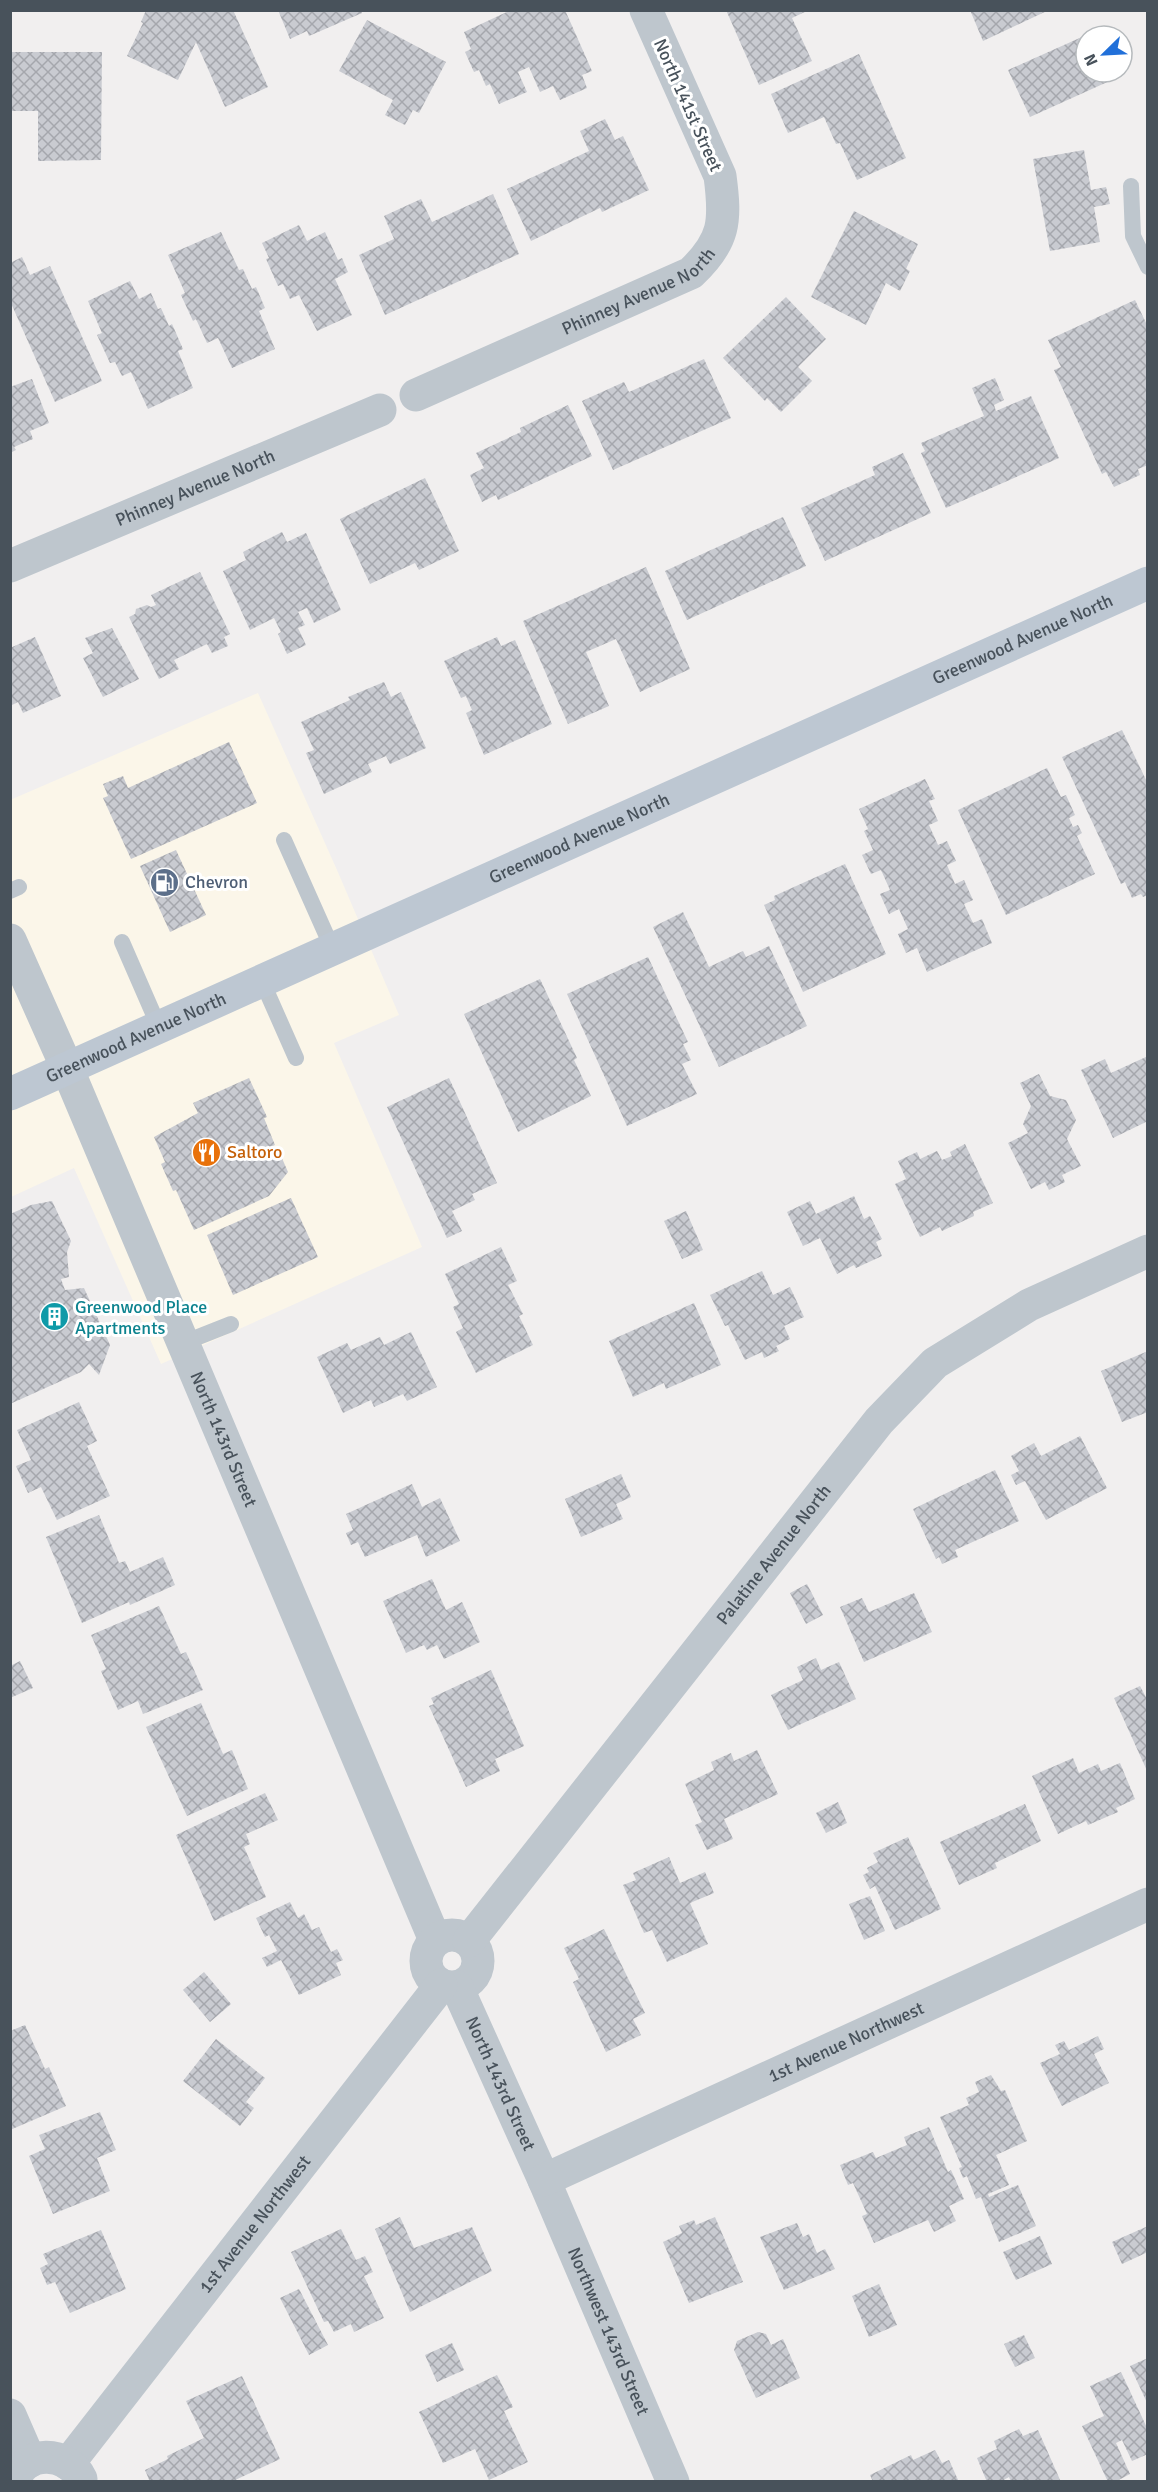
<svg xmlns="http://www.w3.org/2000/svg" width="1158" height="2492" font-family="Signika,sans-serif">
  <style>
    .commercial { fill: #fbf6e9 }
    .building { fill: url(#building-cross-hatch) }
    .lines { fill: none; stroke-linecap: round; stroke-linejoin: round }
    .lane { stroke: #bec6cd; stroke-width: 16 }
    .street { stroke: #bec6cd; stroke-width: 33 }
    .secondary { stroke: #bdc7d2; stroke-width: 33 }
    .labels { text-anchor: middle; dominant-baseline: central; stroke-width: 6; stroke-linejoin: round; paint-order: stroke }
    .street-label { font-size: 18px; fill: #48525b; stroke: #fff }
    .service-label { font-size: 18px; fill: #4e5e75; stroke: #fff; text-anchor: start }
    .food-label { font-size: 18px; fill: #c56008; stroke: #fff; text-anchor: start }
    .culture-label { font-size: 18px; fill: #0d838f; stroke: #fff; text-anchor: start }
  </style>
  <defs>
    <pattern id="building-cross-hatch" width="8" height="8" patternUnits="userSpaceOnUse" patternTransform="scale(1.5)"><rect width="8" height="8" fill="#c9cbd1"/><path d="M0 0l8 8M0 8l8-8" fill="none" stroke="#a5a7ad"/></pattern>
  </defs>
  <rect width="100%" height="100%" fill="#f1efef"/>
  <path class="commercial" d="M258,693L337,870L399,1015L334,1043L422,1247L161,1364L74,1168L11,1197L10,800Z"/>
  <path class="building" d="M146,10H233L268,87L225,107L196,42L178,80L127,56L143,23L141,22Z
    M278,10H361L362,13L309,36L307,31L290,39Z
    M511,10H565L592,71L582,75L587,88L560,100L553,86L540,92L529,67L518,72L527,92L499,104L490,84L486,86L479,70L474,72L465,52L471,49L464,32Z
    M726,10H809L792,18L812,61L759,85Z
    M970,10H1049L983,41Z
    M367,20L446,62L419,113L413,110L405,125L385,115L393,100L339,71Z
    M1093,32L1094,36H1086V72H1120L1113,75L1114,79L1030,117L1008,70Z
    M10,52H102L101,160L38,161V111H10Z
    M859,54L906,158L857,180L840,143L836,144L824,117L788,133L771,94Z
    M605,119L615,140L623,136L649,190L602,212L600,208L531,241L507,189L589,151L580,131Z
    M1084,150L1091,190L1106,187L1110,204L1094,207L1100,242L1050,251L1033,159Z
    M493,194L519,254L385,315L359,255L394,239L384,216L421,199L432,222Z
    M854,211L918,244L906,269L910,271L900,291L886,283L866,325L811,297Z
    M299,225L307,241L325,232L338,260L342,258L348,272L335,279L352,315L317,331L299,295L290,299L283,284L278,286L266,259L269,258L262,243Z
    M221,232L239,270L243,269L252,289L256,287L265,308L259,311L275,349L232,368L218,338L207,343L196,319L193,321L181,295L185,293L168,255Z
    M22,257L30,275L50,266L102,381L55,402L10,301V263Z
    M130,281L139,299L151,293L158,309L161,308L169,326L172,324L183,349L178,351L193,388L148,409L131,372L122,376L115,362L110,363L97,335L102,333L88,301Z
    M786,297L826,339L798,367L812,381L781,412L767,398L765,401L723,358Z
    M1135,300L1148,327V465L1138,469L1140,475L1114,487L1106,472L1102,474L1054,370L1061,367L1048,340Z
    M704,359L731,418L613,470L582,401L624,382L629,392Z
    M995,378L1004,400L994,405L996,411L1031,396L1059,458L946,508L921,453L925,451L921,443L984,416L972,388Z
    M32,379L49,423L30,431L33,439L14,447L16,450L10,453V387Z
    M568,405L592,456L498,500L496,495L482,502L470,475L484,468L476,453L521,432L520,428Z
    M903,453L931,513L825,561L801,508L875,475L872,467Z
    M425,478L459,551L419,570L415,563L370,584L340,519Z
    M783,517L806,566L687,620L665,571Z
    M282,532L287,542L306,533L341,610L314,623L307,608L298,612L305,625L298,628L306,645L287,654L278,634L281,632L274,618L250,630L223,571L246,560L243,552Z
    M646,567L690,669L640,692L616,639L586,652L609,706L568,724L523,621Z
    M200,572L230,634L224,637L228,646L212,653L207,644L174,660L179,669L159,679L129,617L135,614L136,609L147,605L151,607L156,605L151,595Z
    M112,628L139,679L103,697L83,658L93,653L85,638Z
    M35,637L61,696L23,713L18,702L10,706V648Z
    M497,637L501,646L515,640L552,724L484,755L466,713L472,710L466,696L461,698L444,661Z
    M384,682L391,697L401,692L426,748L390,764L386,756L368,764L372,772L324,794L306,753L314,750L301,722L350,700L348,697Z
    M1122,730L1148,784V895L1143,897L1141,894L1132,898L1125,882L1121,884L1062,757Z
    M229,742L257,803L131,859L103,798L108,796L103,784L123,776L128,788Z
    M1047,768L1061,797L1066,795L1075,815L1069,818L1073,827L1078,825L1082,833L1077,836L1095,874L1006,915L958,810Z
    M925,779L935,799L929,801L938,821L929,825L938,845L947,841L956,861L947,865L955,884L964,880L973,900L964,904L973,923L982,919L992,943L927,972L917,948L906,953L898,934L908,929L899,909L889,914L880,894L890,890L881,870L871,874L862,855L873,850L864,831L868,829L859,809Z
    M176,850L206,915L170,932L140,866Z
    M845,864L886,954L803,992L764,905L775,900L774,896Z
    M683,912L709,967L743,951L746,957L769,946L807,1026L719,1067L653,927Z
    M648,957L688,1042L683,1044L691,1060L682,1064L697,1094L627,1126L567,994Z
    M540,979L577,1058L574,1060L591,1096L518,1132L464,1014Z
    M1148,1056V1121L1113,1138L1081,1070L1105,1059L1111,1073Z
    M1039,1074L1050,1096L1066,1100L1076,1120L1067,1139L1081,1166L1062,1175L1065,1182L1049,1190L1045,1182L1031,1189L1008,1143L1028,1133L1023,1124L1031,1106L1020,1083Z
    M249,1078L267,1117L264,1118L275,1145L268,1148L273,1160L281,1156L288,1172L269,1196L194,1230L176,1190L173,1191L161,1164L165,1162L154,1137L198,1113L193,1103Z
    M449,1078L497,1183L472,1194L475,1200L452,1211L462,1231L447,1238L387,1107Z
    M965,1144L993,1203L973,1212L974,1216L942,1231L940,1227L920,1237L895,1184L906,1179L898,1161L917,1152L920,1159L937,1151L942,1160L952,1156L950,1152Z
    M854,1196L864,1219L870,1216L882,1239L876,1242L882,1256L856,1268L854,1265L837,1274L820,1238L803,1246L787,1212L810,1201L816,1214Z
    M291,1198L318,1257L233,1295L207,1235Z
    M52,1201L71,1241L67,1252L69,1277L61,1279L65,1290L84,1288L110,1345L99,1375L89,1364L81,1372L10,1404V1214L31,1205Z
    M686,1211L703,1250L682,1259L664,1221Z
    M501,1247L517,1281L508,1285L523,1314L519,1316L533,1345L476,1373L456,1332L463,1328L453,1307L459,1304L445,1274Z
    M762,1271L773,1295L790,1287L804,1317L784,1326L790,1339L776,1346L779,1351L764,1358L762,1352L745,1360L728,1325L725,1326L710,1295Z
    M694,1303L721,1365L666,1389L664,1383L633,1397L609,1341Z
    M411,1332L437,1387L407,1401L403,1394L374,1407L371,1400L343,1413L317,1357L347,1343L351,1350L380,1337L384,1345Z
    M1148,1351V1412L1122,1422L1101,1371Z
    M79,1402L97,1441L87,1446L110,1496L57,1520L41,1487L28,1493L16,1466L31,1460L17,1430Z
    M1080,1436L1107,1488L1046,1520L1025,1481L1016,1485L1011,1475L1019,1471L1011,1456L1034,1443L1041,1456Z
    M995,1470L1019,1521L955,1550L958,1557L942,1564L939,1557L936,1559L913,1509Z
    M621,1474L631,1497L616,1504L623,1519L581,1537L565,1499Z
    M412,1484L422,1507L440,1498L460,1541L426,1557L417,1535L365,1557L358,1542L351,1545L346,1533L353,1530L346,1514Z
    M99,1515L119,1563L125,1561L130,1572L163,1557L175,1585L130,1605L129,1602L82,1623L46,1537Z
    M432,1579L446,1610L462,1602L480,1642L444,1659L437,1645L427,1650L424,1645L406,1653L383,1601Z
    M807,1584L823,1615L806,1624L790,1593Z
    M914,1593L932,1632L864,1662L840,1607L862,1598L869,1612Z
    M159,1606L181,1654L186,1652L203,1690L143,1714L138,1701L118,1710L101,1671L106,1669L91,1635Z
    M816,1658L821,1670L839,1662L856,1699L788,1730L771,1695L803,1680L797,1667Z
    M20,1661L33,1688L10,1698V1666Z
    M491,1670L524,1746L495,1759L500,1771L466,1787L429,1706L434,1704L431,1698Z
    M1140,1686L1148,1701V1773L1114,1698Z
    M201,1703L223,1754L232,1750L248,1789L187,1816L146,1727Z
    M757,1750L778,1794L724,1819L733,1839L707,1850L695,1825L702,1822L685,1784L714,1770L711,1762L731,1753L734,1761Z
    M1073,1758L1079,1773L1098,1764L1101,1771L1120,1763L1135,1799L1116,1808L1118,1812L1088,1825L1086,1821L1058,1834L1032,1776Z
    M265,1793L278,1820L246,1834L250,1844L244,1847L266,1897L214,1921L176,1835Z
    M838,1802L847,1823L826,1833L816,1813Z
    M1025,1804L1041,1841L995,1863L997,1868L959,1885L940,1842Z
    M908,1837L941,1909L895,1930L875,1886L870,1889L863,1875L869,1872L867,1868L878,1862L873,1853Z
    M669,1857L680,1883L705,1872L714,1893L690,1903L708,1944L667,1962L652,1930L644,1933L623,1885L636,1880L633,1873Z
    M870,1896L885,1931L864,1940L849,1904Z
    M290,1902L298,1918L304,1914L312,1930L319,1927L331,1952L337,1949L343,1960L336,1963L341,1975L299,1995L281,1960L267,1967L262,1958L277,1951L269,1935L265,1937L256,1918Z
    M604,1929L645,2013L633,2019L641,2035L606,2052L573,1982L579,1979L564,1948Z
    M204,1972L231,2004L210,2022L183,1990Z
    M25,2025L45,2069L49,2067L66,2106L10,2130V2031Z
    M1098,2036L1104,2049L1094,2054L1109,2083L1062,2106L1040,2063L1060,2054L1055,2045L1064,2041L1069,2050Z
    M216,2039L265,2078L246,2102L254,2108L240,2126L183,2081Z
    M991,2075L1001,2091L1005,2090L1027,2141L996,2155L1009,2185L988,2194L989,2197L1018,2185L1036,2226L999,2242L981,2197L976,2199L967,2176L963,2178L959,2168L962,2167L940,2117L969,2105L966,2098L979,2092L975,2082Z
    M100,2112L116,2150L97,2158L110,2191L53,2214L29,2156L45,2149L39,2135Z
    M929,2127L948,2172L951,2170L964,2199L949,2206L956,2221L934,2232L928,2220L874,2243L862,2216L867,2214L853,2183L848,2185L840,2165L873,2152L876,2158L907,2145L904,2137Z
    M400,2217L414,2248L472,2227L492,2271L410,2312L375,2229Z
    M715,2217L743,2282L689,2303L663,2242L682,2233L679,2226L694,2220L696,2225Z
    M797,2223L803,2237L809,2234L817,2253L825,2249L835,2269L784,2290L760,2237Z
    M1148,2226V2252L1122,2264L1112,2242Z
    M341,2229L356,2260L365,2256L373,2272L364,2276L384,2318L354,2332L351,2324L334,2332L328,2321L324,2322L291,2252Z
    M101,2230L126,2289L70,2313L55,2282L47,2285L40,2268L48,2264L43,2254Z
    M1040,2236L1052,2264L1016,2280L1003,2252Z
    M879,2284L897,2325L869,2337L852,2296Z
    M299,2289L328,2345L309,2355L280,2298Z
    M758,2332L766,2334L771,2345L783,2339L800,2378L756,2398L734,2350L737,2341Z
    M1024,2335L1035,2358L1015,2367L1004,2344Z
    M452,2343L464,2370L437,2382L425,2355Z
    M1148,2358V2405L1130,2366Z
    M1121,2372L1148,2430V2454L1132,2461L1122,2440L1116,2443L1130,2474L1115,2482H1108L1082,2426L1104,2416L1090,2386Z
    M497,2375L513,2407L504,2411L528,2462L489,2480L475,2449L443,2463L419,2412Z
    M242,2376L280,2459L231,2482H150L145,2470L168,2459L167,2456L204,2438L186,2401Z
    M1019,2429L1023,2436L1038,2430L1061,2482H1011L1009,2477L1000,2482H987L977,2458L997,2449L994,2441Z
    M935,2450L942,2463L949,2460L959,2482H873L870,2475L911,2455L913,2460Z"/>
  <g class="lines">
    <path class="lane" d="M1131,186L1133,236L1148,267
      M284,840L333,950
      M10,891L19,887
      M122,942L159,1027
      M262,981L296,1058
      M183,1343L231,1324"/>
    <g class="street">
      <path id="s1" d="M416,395L691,273C725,241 726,221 720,176L646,10"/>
      <path id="s2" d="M10,566L380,410"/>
      <path id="s3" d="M10,940L67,1068L435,1940"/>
      <circle cx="452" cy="1961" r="26"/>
      <path id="s4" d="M469,1941L879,1421L935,1363L1029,1305L1148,1251"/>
      <path id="s5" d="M457,1987L544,2180L673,2482"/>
      <path id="s6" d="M544,2180L1148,1904"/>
      <path d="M10,2415L30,2461"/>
      <path id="s7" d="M68,2464L441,1985"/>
      <path d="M14,2482C23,2449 68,2450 81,2479"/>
    </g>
    <path class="secondary" id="s8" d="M10,1094L1148,583"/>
  </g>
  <defs>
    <symbol id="fuel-disc" viewBox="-11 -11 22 22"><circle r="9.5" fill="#5c6f8a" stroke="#fff"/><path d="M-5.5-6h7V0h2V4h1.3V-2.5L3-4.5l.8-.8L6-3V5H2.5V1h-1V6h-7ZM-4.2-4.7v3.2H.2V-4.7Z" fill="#fff"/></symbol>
    <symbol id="restaurant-disc" viewBox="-11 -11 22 22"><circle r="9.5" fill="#e8710a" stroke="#fff"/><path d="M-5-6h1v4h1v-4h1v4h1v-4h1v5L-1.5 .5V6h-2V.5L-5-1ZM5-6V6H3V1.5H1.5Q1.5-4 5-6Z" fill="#fff"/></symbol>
    <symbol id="building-disc" viewBox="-11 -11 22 22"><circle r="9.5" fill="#0f9aa8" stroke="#fff"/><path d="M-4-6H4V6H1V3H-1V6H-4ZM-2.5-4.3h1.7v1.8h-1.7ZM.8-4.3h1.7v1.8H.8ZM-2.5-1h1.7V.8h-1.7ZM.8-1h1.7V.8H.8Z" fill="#fff"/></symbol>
  </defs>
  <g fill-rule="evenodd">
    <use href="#fuel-disc" x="148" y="866" width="33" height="33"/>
    <use href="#restaurant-disc" x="190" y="1136" width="33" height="33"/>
    <use href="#building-disc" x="38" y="1300" width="33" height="33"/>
  </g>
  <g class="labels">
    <g class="street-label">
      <text transform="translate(688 105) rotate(66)">North 141st Street</text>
      <text stroke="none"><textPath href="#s1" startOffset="246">Phinney Avenue North</textPath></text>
      <text stroke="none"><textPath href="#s2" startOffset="201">Phinney Avenue North</textPath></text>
      <text stroke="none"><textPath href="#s8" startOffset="1110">Greenwood Avenue North</textPath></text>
      <text stroke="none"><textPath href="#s8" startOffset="624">Greenwood Avenue North</textPath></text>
      <text stroke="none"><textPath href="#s8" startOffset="138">Greenwood Avenue North</textPath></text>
      <text stroke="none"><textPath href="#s3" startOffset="543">North 143rd Street</textPath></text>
      <text stroke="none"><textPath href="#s4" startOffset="492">Palatine Avenue North</textPath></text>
      <text stroke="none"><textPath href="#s6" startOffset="332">1st Avenue Northwest</textPath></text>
      <text stroke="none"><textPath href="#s5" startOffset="106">North 143rd Street</textPath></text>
      <text stroke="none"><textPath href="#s7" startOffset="304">1st Avenue Northwest</textPath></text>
      <text stroke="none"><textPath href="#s5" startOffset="376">Northwest 143rd Street</textPath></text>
    </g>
    <g class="service-label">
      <text x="185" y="882">Chevron</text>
    </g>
    <g class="food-label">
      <text x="227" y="1152">Saltoro</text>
    </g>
    <g class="culture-label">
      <text x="75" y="1307">Greenwood Place<tspan x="75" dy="21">Apartments</tspan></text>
    </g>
  </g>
  <rect width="1158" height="2492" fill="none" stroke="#48525b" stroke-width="24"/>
  <g transform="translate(1104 54) rotate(246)"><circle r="28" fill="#ffffff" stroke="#b6babd" stroke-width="1.5"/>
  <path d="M0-4.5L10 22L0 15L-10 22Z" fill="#2170d9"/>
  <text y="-9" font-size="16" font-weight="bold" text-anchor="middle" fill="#48525b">N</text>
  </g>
</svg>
